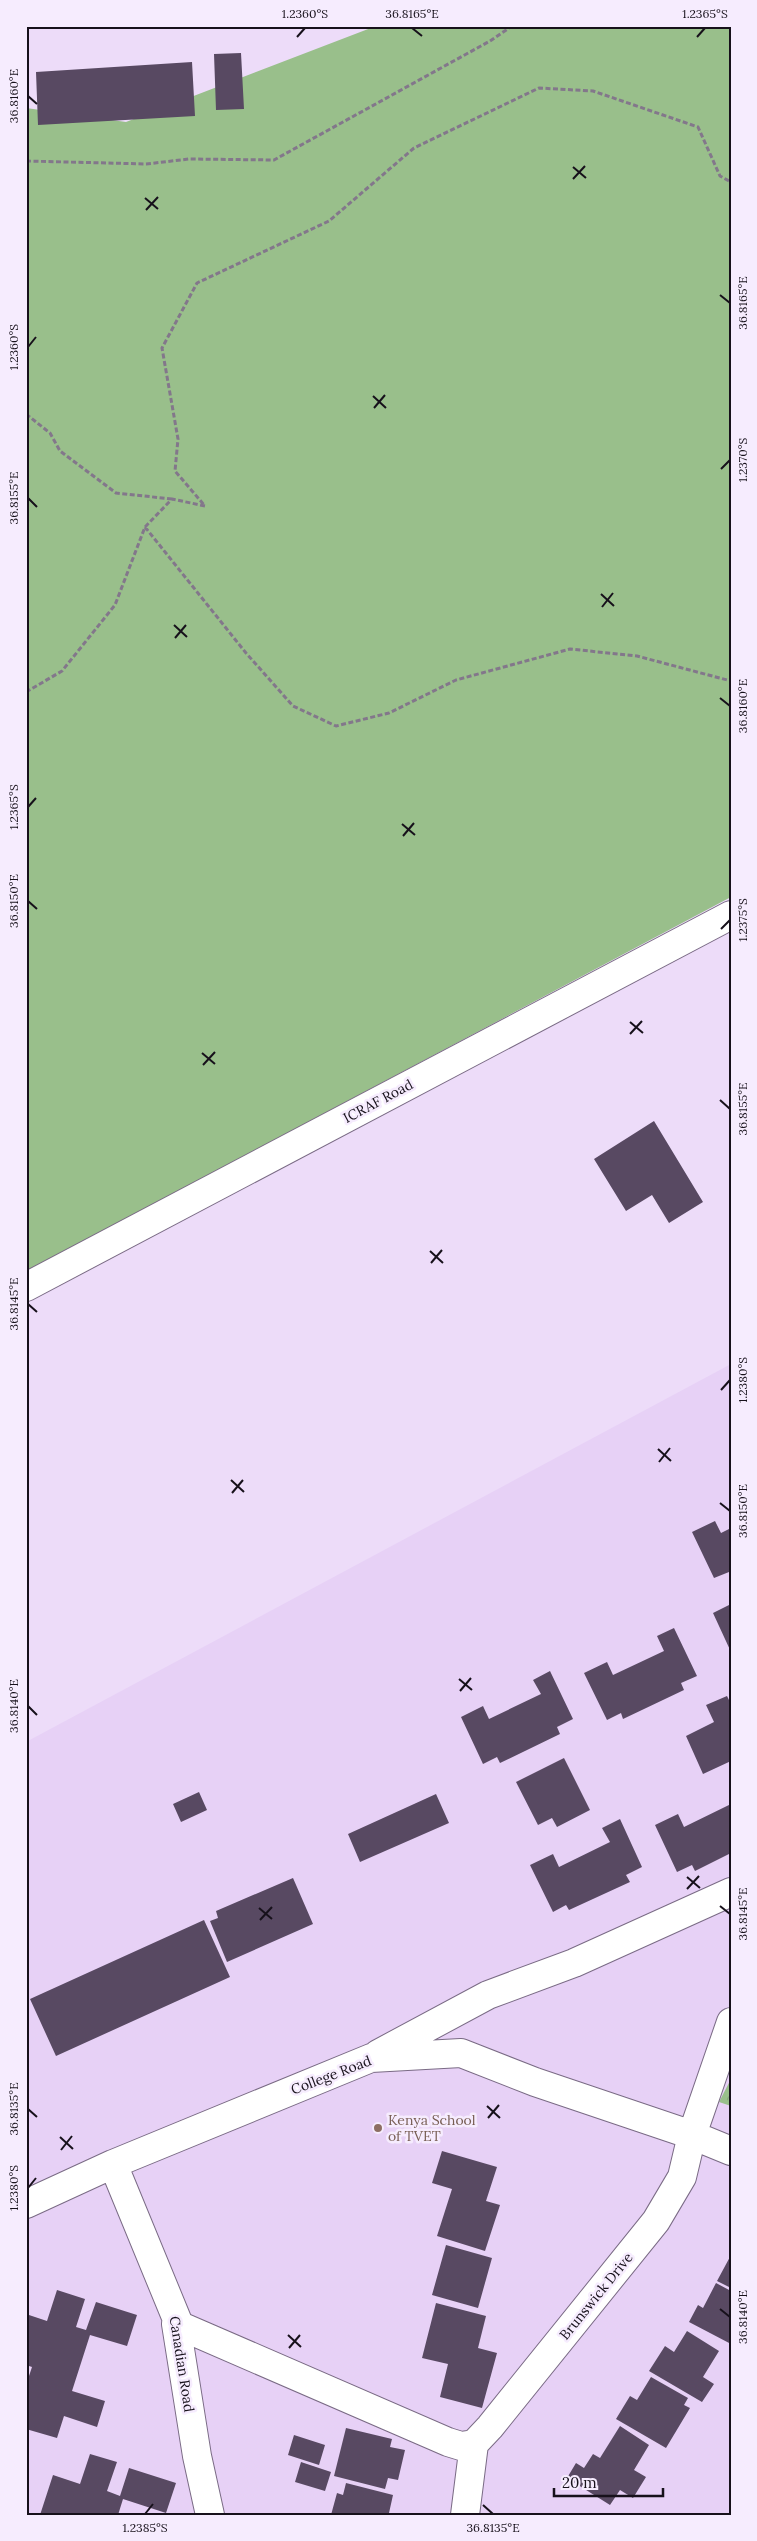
<svg xmlns="http://www.w3.org/2000/svg" width="757" height="2541" font-family="Lora,serif">
  <style>
    .built { fill: #e7d1f6 }
    .green { fill: #99bf8b }
    .park { fill: url(#park-crowns) }
    .building { fill: #584962 }
    .lines { fill: none; stroke-linecap: round; stroke-linejoin: round }
    .minor-casing { stroke: #7a6b85; stroke-width: 30 }
    .path { stroke: #83778b; stroke-width: 3; stroke-dasharray: 5 2.5; stroke-linecap: butt }
    .minor { stroke: #fff; stroke-width: 28 }
    .ticks { fill: none; stroke: #17111b; stroke-width: 2 }
    .education-dot { fill: #8d6e63; stroke: #f6ecfe; stroke-width: 2 }
    .labels { text-anchor: middle; dominant-baseline: central; stroke-width: 5; stroke-linejoin: round; paint-order: stroke }
    .street-label { font-size: 14px; fill: #17111b; stroke: #f6ecfe }
    .education-label { font-size: 14px; fill: #785e54; stroke: #f6ecfe; text-anchor: start }
    .neatline { fill: none; stroke: #17111b; stroke-width: 2 }
    .ticks-label { font-size: 12px; text-anchor: middle; fill: #17111b }
  </style>
  <defs>
    <pattern id="park-crowns" width="20" height="18" patternUnits="userSpaceOnUse" patternTransform="scale(1.25)"><rect width="20" height="18" fill="#99bf8b"/><path d="M2 6a3 3 0 1 1 6 0M12 15a3 3 0 1 1 6 0" fill="none" stroke="#83a377"/></pattern>
  </defs>
  <rect width="100%" height="100%" fill="#eddcf9"/>
  <path class="built" d="M731,1364V2515H26V1742Z"/>
  <path class="green" d="M376,26H731V897L26,1272V108L126,122Z"/>
  <path class="park" d="M731,2079V2106L719,2102Z"/>
  <path class="building" d="M241,53L244,109L216,110L214,54Z
    M192,62L195,116L38,125L36,72Z
    M654,1121L703,1202L669,1223L652,1195L626,1211L594,1159Z
    M715,1521L721,1533L731,1528V1576L729,1572L714,1578L692,1532Z
    M731,1604V1652L713,1613Z
    M674,1628L697,1676L681,1683L684,1690L623,1719L621,1713L607,1720L584,1673L607,1662L613,1675L664,1651L657,1636Z
    M550,1671L573,1719L557,1727L560,1734L500,1763L497,1757L483,1764L461,1717L483,1706L489,1719L541,1694L533,1680Z
    M727,1696L731,1704V1761L703,1774L686,1736L714,1722L706,1705Z
    M564,1758L590,1810L557,1827L552,1818L538,1825L516,1782Z
    M199,1792L207,1810L181,1822L173,1804Z
    M436,1794L449,1823L360,1862L348,1834Z
    M731,1804V1853L695,1871L692,1865L677,1872L655,1825L678,1814L684,1827Z
    M620,1819L642,1867L626,1875L630,1882L569,1910L566,1905L553,1912L530,1865L553,1854L559,1867L610,1842L602,1828Z
    M293,1878L313,1924L227,1962L210,1921L218,1918L216,1911Z
    M204,1920L230,1977L56,2056L30,1999Z
    M442,2151L497,2167L486,2201L500,2205L485,2251L437,2236L452,2189L432,2183Z
    M446,2245L492,2258L478,2308L432,2295Z
    M731,2255V2288L717,2281Z
    M716,2283L731,2291V2344L689,2322L698,2305L703,2308Z
    M57,2290L85,2299L76,2327L86,2330L96,2302L137,2315L127,2346L90,2335L72,2391L105,2401L97,2427L64,2416L57,2438L26,2429V2385L32,2367L26,2365V2314L47,2321Z
    M436,2303L486,2316L478,2348L497,2353L482,2408L440,2397L448,2364L422,2358Z
    M687,2331L719,2351L703,2377L714,2384L702,2402L649,2371L665,2346L674,2352Z
    M651,2377L688,2398L684,2405L690,2408L666,2448L616,2419L630,2396L637,2400Z
    M620,2426L649,2445L634,2470L646,2477L633,2498L620,2490L610,2505L567,2478L576,2463L584,2468L593,2454L600,2458Z
    M346,2428L392,2439L390,2447L405,2450L398,2480L388,2478L385,2489L334,2476Z
    M294,2435L325,2445L319,2465L288,2455Z
    M90,2454L117,2462L107,2491L120,2496L129,2468L176,2483L166,2513L123,2499L118,2515H40L53,2475L80,2484Z
    M301,2462L331,2472L325,2491L295,2482Z
    M346,2483L393,2495L389,2513L395,2515H331L337,2493L343,2495Z"/>
  <g class="lines">
    <defs>
      <path id="minor" d="M26,1287L731,915
        M378,2054L488,1995L574,1963L731,1892
        M113,2164L178,2322L176,2324L197,2456L210,2515
        M26,2204L113,2164L371,2058L461,2053L535,2082L692,2135L731,2151
        M176,2324L448,2442L461,2446L474,2444
        M474,2444L490,2427L656,2221L682,2177L692,2135L731,2022
        M465,2515L474,2444"/>
    </defs>
    <use href="#minor" class="minor-casing"/>
    <path class="path" d="M26,161L146,164L189,159L274,160L490,41L512,26
      M26,414L50,433L60,451L116,493L172,499
      M145,527L246,653L293,706L336,726L389,713L456,680L570,649L637,656L731,681
      M26,692L62,671L115,605L145,527L172,499L205,506L175,471L178,439L162,348L197,283L329,221L414,148L539,88L593,91L698,127L720,176L731,182"/>
    <use href="#minor" class="minor"/>
  </g>
  <path class="ticks" d="M412,28L422,36M297,37L305,28M697,37L705,28M28,96L37,104M573,167L586,178M573,179L585,166M145,198L158,209M146,210L158,197M720,295L730,303M28,347L36,337M373,396L386,408M374,408L385,395M721,469L730,460M28,498L37,507M601,594L614,606M602,607L613,593M174,625L187,637M175,638L186,625M720,698L730,706M28,807L36,798M402,824L415,835M403,836L414,823M28,901L37,909M721,929L730,920M630,1022L643,1033M630,1034L642,1021M202,1053L215,1064M203,1065L215,1052M720,1100L730,1109M430,1251L443,1263M431,1263L442,1250M28,1304L37,1312M721,1390L730,1380M658,1449L671,1461M659,1462L670,1448M231,1480L244,1492M232,1493L243,1480M720,1503L730,1511M459,1679L472,1690M460,1691L471,1678M28,1706L37,1715M687,1877L700,1888M687,1889L699,1876M720,1906L730,1914M259,1908L272,1919M260,1920L272,1907M487,2106L500,2118M28,2109L37,2117M488,2118L499,2105M60,2137L73,2149M61,2150L72,2136M28,2188L36,2178M720,2309L730,2317M288,2335L301,2347M289,2348L300,2335M483,2505L493,2514M145,2514L153,2504"/>
  <circle class="education-dot" cx="378" cy="2128" r="5"/>
  <g class="labels">
    <g class="street-label">
      <text transform="translate(378 1101) rotate(-28)">ICRAF Road</text>
      <text transform="translate(331 2075) rotate(-21)">College Road</text>
      <text transform="translate(596 2296) rotate(-51)">Brunswick Drive</text>
      <text transform="translate(182 2364) rotate(81)">Canadian Road</text>
    </g>
    <g class="education-label">
      <text x="388" y="2120">Kenya School<tspan x="388" dy="16">of TVET</tspan></text>
    </g>
  </g>
  <rect width="757" height="2541" fill="none" stroke="#f6ecfe" stroke-width="55"/>
  <path d="M554 2488v8h109v-8" fill="none" stroke="#17111b" stroke-width="2.5"/>
  <text x="562" y="2488" font-size="15" fill="#17111b" stroke="#f6ecfe" stroke-width="4" paint-order="stroke">20 m</text>
  <rect x="28" y="28" width="702" height="2486" class="neatline"/>
  <g class="ticks-label">
    <text x="305" y="18">1.2360°S</text>
    <text x="412" y="18">36.8165°E</text>
    <text x="705" y="18">1.2365°S</text>
    <text transform="translate(14 96) rotate(-90)" y="4">36.8160°E</text>
    <text transform="translate(743 303) rotate(-90)" y="4">36.8165°E</text>
    <text transform="translate(14 347) rotate(-90)" y="4">1.2360°S</text>
    <text transform="translate(743 460) rotate(-90)" y="4">1.2370°S</text>
    <text transform="translate(14 498) rotate(-90)" y="4">36.8155°E</text>
    <text transform="translate(743 706) rotate(-90)" y="4">36.8160°E</text>
    <text transform="translate(14 807) rotate(-90)" y="4">1.2365°S</text>
    <text transform="translate(14 901) rotate(-90)" y="4">36.8150°E</text>
    <text transform="translate(743 920) rotate(-90)" y="4">1.2375°S</text>
    <text transform="translate(743 1109) rotate(-90)" y="4">36.8155°E</text>
    <text transform="translate(14 1304) rotate(-90)" y="4">36.8145°E</text>
    <text transform="translate(743 1380) rotate(-90)" y="4">1.2380°S</text>
    <text transform="translate(743 1511) rotate(-90)" y="4">36.8150°E</text>
    <text transform="translate(14 1706) rotate(-90)" y="4">36.8140°E</text>
    <text transform="translate(743 1914) rotate(-90)" y="4">36.8145°E</text>
    <text transform="translate(14 2109) rotate(-90)" y="4">36.8135°E</text>
    <text transform="translate(14 2188) rotate(-90)" y="4">1.2380°S</text>
    <text transform="translate(743 2317) rotate(-90)" y="4">36.8140°E</text>
    <text x="145" y="2532">1.2385°S</text>
    <text x="493" y="2532">36.8135°E</text>
  </g>
</svg>
